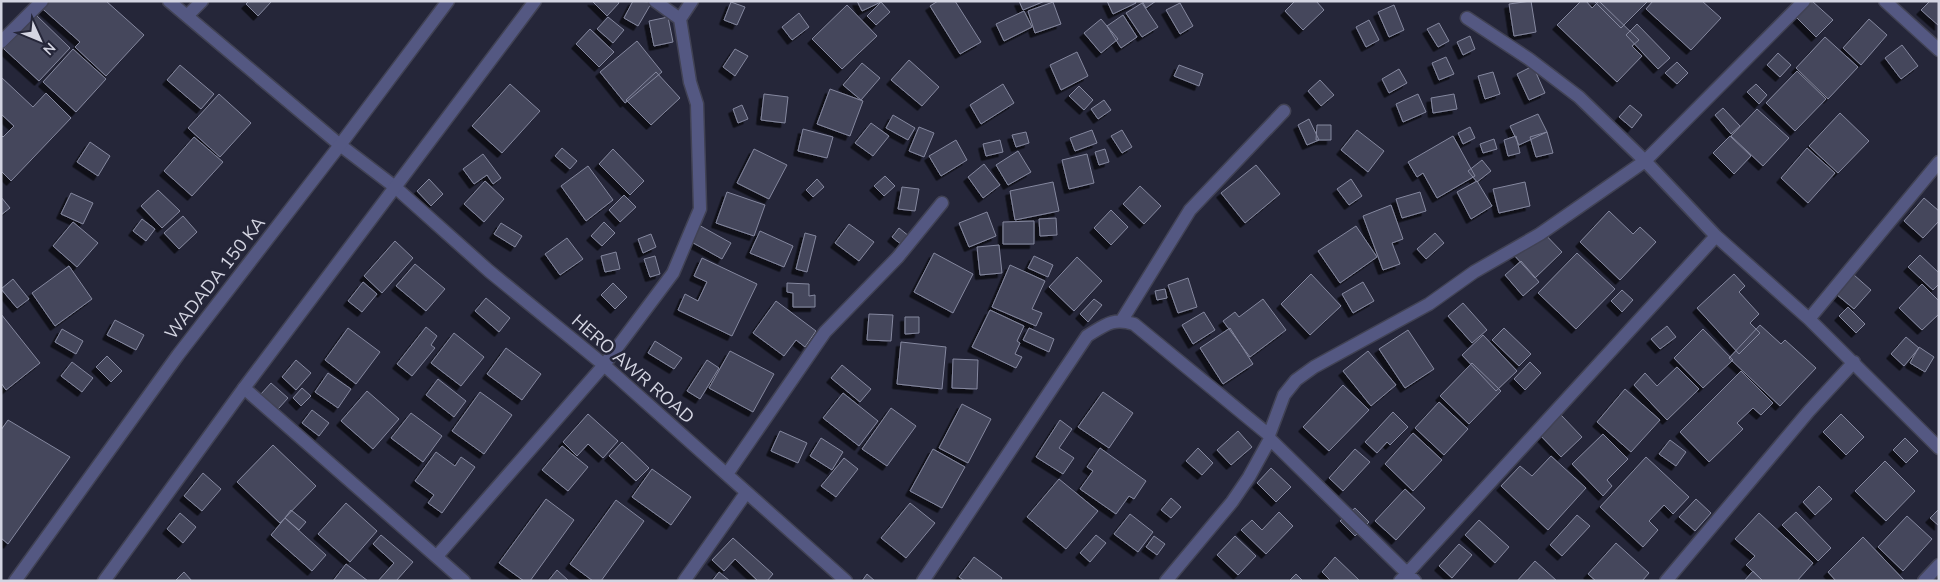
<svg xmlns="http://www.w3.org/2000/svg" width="1940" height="582" font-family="'Nunito Sans',sans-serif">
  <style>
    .building { fill: #44465b; stroke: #85889f; filter: url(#shadow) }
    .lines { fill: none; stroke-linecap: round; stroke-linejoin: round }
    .minor-casing { stroke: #414254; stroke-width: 15 }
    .tertiary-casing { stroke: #414254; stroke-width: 15 }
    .minor { stroke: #545882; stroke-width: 12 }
    .tertiary { stroke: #545882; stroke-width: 12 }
    .labels { text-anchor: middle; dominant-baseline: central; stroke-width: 5; stroke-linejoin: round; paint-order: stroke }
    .street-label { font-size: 18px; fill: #d4d5e2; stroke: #252639 }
  </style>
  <defs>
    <filter id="shadow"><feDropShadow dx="-4.5" dy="4.5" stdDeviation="0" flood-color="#0009"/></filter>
  </defs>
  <rect width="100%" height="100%" fill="#252639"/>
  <path class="building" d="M38,1H106L144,35L106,76L75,47L80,42L36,3Z
    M249,1H269L271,2L258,16L246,4Z
    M592,1H618L619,3L607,16Z
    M633,1L652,2L638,26L624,18Z
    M857,1H883L862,11Z
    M938,1H955L981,42L960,54L930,6Z
    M1019,1H1045L1023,10Z
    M1107,1H1135L1136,3L1113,14Z
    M1142,1H1156L1146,8Z
    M1295,1H1316L1324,10L1303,30L1285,11Z
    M1531,1L1536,32L1514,36L1509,4Z
    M1581,1H1586L1592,8L1599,1L1639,40L1632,46L1642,56L1617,82L1557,25Z
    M1594,1H1648L1621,28Z
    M1653,1H1702L1721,18L1691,50L1646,9Z
    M1812,1L1833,20L1816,37L1796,17Z
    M1930,1H1939V26L1921,10Z
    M731,2L745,7L737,25L724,20Z
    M881,2L890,12L876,25L867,16Z
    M1053,2L1061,24L1035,33L1028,11Z
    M1142,3L1158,27L1142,37L1126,13Z
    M1180,3L1193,26L1180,34L1166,10Z
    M847,5L877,36L842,69L812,39Z
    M1394,5L1404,30L1389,37L1378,12Z
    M1024,11L1032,27L1004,41L996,24Z
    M799,13L809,27L792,40L782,27Z
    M36,15L70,48L39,81L4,49Z
    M1123,15L1137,37L1121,48L1107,26Z
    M608,17L624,30L613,43L597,29Z
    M668,17L673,42L654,46L649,21Z
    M1101,19L1118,39L1101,53L1084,33Z
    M1869,19L1887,35L1861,65L1843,48Z
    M1369,20L1379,40L1366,47L1356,27Z
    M1439,23L1449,41L1438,47L1427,29Z
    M1637,24L1670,58L1658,69L1626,35Z
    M590,29L614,52L599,67L576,44Z
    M1470,36L1475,49L1463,55L1457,42Z
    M1825,37L1858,67L1828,99L1796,68Z
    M637,41L662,72L625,103L600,72Z
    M1902,45L1918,66L1901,79L1885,58Z
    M73,49L106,79L76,112L43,82Z
    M735,49L748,56L735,76L723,67Z
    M1077,52L1088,76L1061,90L1050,65Z
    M1778,53L1791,65L1780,77L1767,65Z
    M1446,57L1454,74L1439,80L1432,63Z
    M909,60L939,87L922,106L891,80Z
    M1677,62L1688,73L1677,84L1665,73Z
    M862,63L880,78L861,100L843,85Z
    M180,65L214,94L201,109L167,80Z
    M1179,65L1203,74L1199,86L1174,76Z
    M1533,66L1545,93L1529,100L1517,74Z
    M1399,69L1407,83L1389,93L1382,79Z
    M1797,71L1826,99L1795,131L1766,103Z
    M656,72L680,98L651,125L626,100Z
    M1493,72L1500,94L1485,99L1478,76Z
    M1,77L33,107L46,93L71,118L11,181L1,171V135L3,137L14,126L1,114Z
    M1320,80L1334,95L1321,106L1308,91Z
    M510,84L540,111L502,153L472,126Z
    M1003,84L1014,103L981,124L970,105Z
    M1756,84L1767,95L1759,104L1747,92Z
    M1079,86L1093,100L1084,110L1069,96Z
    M830,89L863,101L850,136L817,124Z
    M219,94L251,123L220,157L188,128Z
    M764,94L788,97L785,123L761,120Z
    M1418,94L1426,112L1403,122L1396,104Z
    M1454,94L1457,109L1433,113L1431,98Z
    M1104,100L1111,110L1098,119L1091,109Z
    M742,105L748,119L738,123L733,109Z
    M1630,105L1642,115L1632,128L1619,117Z
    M1723,108L1740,126L1731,134L1715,115Z
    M1757,109L1789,138L1763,166L1731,136Z
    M1840,113L1869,141L1838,173L1809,146Z
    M1538,114L1547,132L1519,145L1510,126Z
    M893,115L915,128L908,140L886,128Z
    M1309,119L1319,140L1307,145L1298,125Z
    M871,123L889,136L873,156L855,143Z
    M1317,125H1331V140H1316Z
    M919,127L934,133L924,157L909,151Z
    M1470,127L1475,138L1463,144L1458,133Z
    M803,129L833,137L827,158L798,151Z
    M1092,130L1097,143L1075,151L1070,138Z
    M1122,130L1132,147L1122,153L1111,136Z
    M1357,130L1384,151L1368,172L1341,150Z
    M1026,132L1029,143L1016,147L1012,135Z
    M1547,132L1553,153L1536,157L1530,137Z
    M1453,136L1475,176L1437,198L1423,173L1417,177L1408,162Z
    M1516,136L1520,153L1508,156L1504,140Z
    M1730,136L1751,156L1734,174L1713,153Z
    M194,137L223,162L192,196L164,171Z
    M1494,139L1497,149L1483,153L1480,144Z
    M956,140L967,160L941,176L929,156Z
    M1000,140L1003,152L986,156L983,144Z
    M90,142L110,156L98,176L77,162Z
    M562,148L577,161L570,169L555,156Z
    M1807,148L1835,173L1808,203L1781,178Z
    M613,149L644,181L630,195L599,164Z
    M754,149L787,165L769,199L737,183Z
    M1105,149L1109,162L1099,165L1095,152Z
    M1018,151L1031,172L1008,185L996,165Z
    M483,154L501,178L493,184L487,175L474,184L463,169Z
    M1087,154L1094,183L1069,189L1062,160Z
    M1482,160L1491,171L1477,182L1468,171Z
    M984,164L1000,185L983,198L968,177Z
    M1256,165L1280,194L1245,223L1221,193Z
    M588,166L613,200L586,221L561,186Z
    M885,176L895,186L884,196L874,186Z
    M429,179L443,194L431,206L417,191Z
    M817,179L824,187L813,197L806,190Z
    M1351,179L1362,196L1349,205L1337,189Z
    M485,181L504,199L484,222L464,204Z
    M1477,181L1492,206L1471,219L1457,192Z
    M1053,182L1059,211L1015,220L1010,191Z
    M1525,182L1530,206L1499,213L1493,189Z
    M1140,186L1161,206L1144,224L1123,204Z
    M902,187L919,189L915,211L898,209Z
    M158,190L180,211L162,228L141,206Z
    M727,192L765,205L754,236L716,223Z
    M1420,192L1426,211L1402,218L1396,199Z
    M71,193L93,203L83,224L61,214Z
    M624,195L636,207L620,222L609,210Z
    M1,197L10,208L1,215Z
    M1924,198L1939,211V221L1923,238L1904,221Z
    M1391,205L1403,239L1392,243L1400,264L1383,270L1363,216Z
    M1111,210L1128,227L1111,245L1094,228Z
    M1609,211L1633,234L1640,227L1656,242L1620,280L1580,242Z
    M987,212L996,236L969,247L959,223Z
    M183,216L197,232L179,249L164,233Z
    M1056,218L1057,235L1040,236L1039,219Z
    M142,219L155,229L146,241L133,231Z
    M1034,221V244H1003V222Z
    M73,222L98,243L77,267L53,246Z
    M604,222L615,233L602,246L591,236Z
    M501,223L522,236L515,247L494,234Z
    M697,224L731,243L722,259L688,240Z
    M849,224L874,242L859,261L835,243Z
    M1356,226L1377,257L1340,283L1318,251Z
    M899,228L910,237L903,246L892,237Z
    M1540,229L1562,252L1535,278L1513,254Z
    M760,231L793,246L784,267L750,253Z
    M805,233L816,236L807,272L796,269Z
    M1435,233L1444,243L1426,259L1417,249Z
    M651,234L656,247L643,253L638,239Z
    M567,238L583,259L560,275L545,254Z
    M395,241L413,258L382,293L364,276Z
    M999,245L1002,273L980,275L977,247Z
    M616,252L620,269L605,272L601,256Z
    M934,253L973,274L953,313L914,292Z
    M1577,253L1615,289L1576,329L1538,293Z
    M1920,255L1939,273V284L1933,290L1908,267Z
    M655,256L660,274L650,277L644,259Z
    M1034,256L1053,265L1048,277L1028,268Z
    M1077,257L1102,281L1074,311L1049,287Z
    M702,258L757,284L732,336L678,310L685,294L698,301L707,282L694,276Z
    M1521,261L1539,282L1523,296L1505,275Z
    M415,264L445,289L426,311L396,286Z
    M1010,265L1045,281L1032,309L1042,313L1036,326L992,307Z
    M69,266L92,299L55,326L32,293Z
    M1311,274L1341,306L1310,335L1281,304Z
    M1734,274L1745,286L1739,292L1759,314L1750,323L1760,333L1739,354L1697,308Z
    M1854,275L1871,290L1854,309L1836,294Z
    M1188,278L1197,307L1178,313L1168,285Z
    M13,279L29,299L17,308L1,289Z
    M363,282L377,294L362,312L348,301Z
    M1363,282L1374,301L1353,313L1342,294Z
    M613,283L627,297L615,309L601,295Z
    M787,283L809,284V296L815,295V307H793V293L787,292Z
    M1922,284L1939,301V314L1922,330L1899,308Z
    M1165,289L1167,298L1157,300L1155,291Z
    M1622,290L1633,300L1622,312L1611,301Z
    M486,298L510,318L499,332L475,311Z
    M1094,299L1102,305L1088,322L1080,314Z
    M1263,299L1286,330L1250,357L1223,321L1235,312L1239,317Z
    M776,301L816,331L805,347L796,340L784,356L753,333Z
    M1463,303L1487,330L1472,343L1448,316Z
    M1848,307L1865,324L1856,333L1839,316Z
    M990,310L1024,326L1017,341L1020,343L1015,354L1022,357L1016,368L972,347Z
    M1204,312L1215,330L1193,344L1182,325Z
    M1,314L40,363L6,390L1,383Z
    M869,314L893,315L891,341L867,340Z
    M905,317H919V333L905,334Z
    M115,320L144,335L136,350L107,335Z
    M1760,325L1781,344L1785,340L1816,368L1780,406L1729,358Z
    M1667,326L1676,337L1660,349L1651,339Z
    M426,327L437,336L431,345L435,348L412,376L397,364Z
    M348,328L380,352L356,384L325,360Z
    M1029,328L1054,339L1049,352L1023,340Z
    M1230,328L1253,364L1223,384L1200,348Z
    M1504,328L1531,354L1519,366L1492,340Z
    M62,329L83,341L76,354L55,342Z
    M1703,329L1733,360L1703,388L1674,358Z
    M1408,330L1434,369L1405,388L1379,349Z
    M454,333L484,357L461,386L431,363Z
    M1483,335L1517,371L1496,391L1462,355Z
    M1906,337L1919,348L1904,366L1891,354Z
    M655,341L682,358L674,369L648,353Z
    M901,342L946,347L942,389L897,384Z
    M1919,347L1934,357L1925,372L1910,363Z
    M506,348L541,374L522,400L487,374Z
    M730,351L774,374L753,412L709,388Z
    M1368,351L1396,385L1371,406L1343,371Z
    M107,356L122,371L111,382L96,367Z
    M953,359L978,360L977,389L952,388Z
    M296,360L311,373L296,390L282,377Z
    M707,360L719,368L700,399L687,391Z
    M72,362L93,378L82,392L61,376Z
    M1530,362L1541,373L1525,390L1514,379Z
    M1472,363L1501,391L1469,424L1440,396Z
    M842,365L871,389L860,402L831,378Z
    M1677,367L1699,389L1667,420L1634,385L1645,373L1657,386Z
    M1741,371L1773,403L1761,415L1753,408L1737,423L1743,429L1709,462L1680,432Z
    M328,373L351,389L338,408L315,392Z
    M438,379L466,401L454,417L426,395Z
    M271,383L288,398L278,409L261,394Z
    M1343,385L1369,410L1329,451L1303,427Z
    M302,388L311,396L301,406L293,398Z
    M1625,389L1660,420L1631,452L1597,422Z
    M367,391L399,419L373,449L341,421Z
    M480,392L512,415L484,454L452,431Z
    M1103,392L1133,413L1109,448L1078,427Z
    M843,393L878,421L859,446L823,418Z
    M1439,402L1468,429L1444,455L1415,428Z
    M962,404L991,419L968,463L939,448Z
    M891,408L916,426L887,466L862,449Z
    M312,410L329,423L319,436L302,423Z
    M1393,412L1408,427L1390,445L1387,442L1377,453L1365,442Z
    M411,413L442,436L423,462L391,438Z
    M588,414L618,441L603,458L588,444L577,456L563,442Z
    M1841,414L1864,437L1846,455L1823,432Z
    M1561,415L1582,437L1561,457L1540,435Z
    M8,420L70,457L8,544L1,538V430Z
    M1060,420L1072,429L1059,448L1074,458L1063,474L1036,457Z
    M780,431L807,443L798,463L771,451Z
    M1238,431L1252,447L1231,465L1217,450Z
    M1413,433L1442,460L1413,491L1385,464Z
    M1603,434L1628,459L1607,480L1612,486L1603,496L1572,464Z
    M821,438L843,452L832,470L810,456Z
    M1905,438L1918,451L1906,463L1893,450Z
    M1670,440L1686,452L1676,466L1659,454Z
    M622,442L649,468L636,481L609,456Z
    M273,445L316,486L280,523L237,482Z
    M562,446L588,467L568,491L542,470Z
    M1100,448L1146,481L1134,499L1129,496L1116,514L1080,489L1093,471L1087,467Z
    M1198,448L1213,463L1202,475L1186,461Z
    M933,449L965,467L942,508L910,491Z
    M1355,449L1370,462L1343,491L1329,478Z
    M436,452L455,466L461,457L475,467L442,513L428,503L434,495L415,481Z
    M1551,456L1586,488L1548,530L1501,486L1520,466L1532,476Z
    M1646,457L1689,497L1673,514L1664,505L1649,521L1658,530L1643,547L1600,507Z
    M844,458L858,469L836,497L821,486Z
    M1885,461L1915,491L1886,521L1855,491Z
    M1271,468L1291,487L1276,502L1257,483Z
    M652,469L691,497L671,525L632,497Z
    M203,473L221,489L202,511L184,496Z
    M1059,479L1098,511L1066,549L1027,517Z
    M1819,486L1832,499L1815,515L1803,502Z
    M1405,489L1425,508L1396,540L1375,521Z
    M1171,498L1181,507L1171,518L1161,510Z
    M546,499L574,520L530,581H524L499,563Z
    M1696,499L1711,513L1695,531L1679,517Z
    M616,500L644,521L601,581H593L570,564Z
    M346,503L377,531L350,562L318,534Z
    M910,503L935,523L906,558L881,538Z
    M1355,508L1369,522L1355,536L1340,521Z
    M1939,509V526L1930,518Z
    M291,510L306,522L299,530L285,518Z
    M1279,512L1293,526L1266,554L1241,530L1252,520L1262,530Z
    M1796,512L1831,548L1818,561L1782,525Z
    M180,513L196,527L183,543L167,529Z
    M1759,513L1813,563L1797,581H1763L1746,565L1755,556L1735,539Z
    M1130,514L1153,532L1138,552L1114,534Z
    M1577,515L1590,526L1562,556L1550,545Z
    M1907,516L1932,539L1903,571L1878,547Z
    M285,518L326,555L312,571L271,535Z
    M1479,520L1509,547L1495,563L1465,535Z
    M381,535L413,562L396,581H378L394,563L373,544Z
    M1096,535L1106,543L1090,562L1080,553Z
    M1154,536L1165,544L1157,555L1146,547Z
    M1235,536L1256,556L1238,575L1217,555Z
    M1863,537L1904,580L1903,581H1836L1828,572Z
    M733,538L773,574L767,581H758L735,559L724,571L712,560Z
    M1616,543L1649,573L1642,581H1596L1588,574Z
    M1459,544L1472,555L1452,578L1439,566Z
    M974,557L1002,578L1000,581H965L959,577Z
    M1335,557L1360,581H1331L1322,572Z
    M1535,561L1557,581H1517Z
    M346,564L368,581H333Z
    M557,570L569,581H548Z
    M1753,571L1763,581H1744Z
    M184,572L192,581H175Z
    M719,572L730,581H712Z
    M867,574L875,581H862Z
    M1296,574L1303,581H1289Z"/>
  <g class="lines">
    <defs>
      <path id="minor" d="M169,1L340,145L395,187L489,271L604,365L846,581
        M1885,1L1939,50
        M187,16L202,1
        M1467,18L1529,59L1579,97L1645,161L1716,236L1809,319L1939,448
        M680,19L692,1
        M1,42L42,1
        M1809,319L1939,162
        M1122,320L1190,210L1284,111
        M244,388L464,581
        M1270,439L1415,581
        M727,474L825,332L898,257L942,203
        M437,556L604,365L673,273L700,209L697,104L690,82L680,19L655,1
        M684,581L746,493
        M923,581L1087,336C1105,325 1113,317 1134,324L1269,435
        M1166,581L1232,502L1249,477L1270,439L1269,435L1284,395L1296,380L1314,367L1429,304L1474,272L1540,234L1645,161L1804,1
        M1400,581L1716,236
        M1666,581L1809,411L1854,362
        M1924,581L1939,565"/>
      <path id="tertiary" d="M15,581L178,355L340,145L448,1
        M104,581L244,388L535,1"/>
    </defs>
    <use href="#minor" class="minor-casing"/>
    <use href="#tertiary" class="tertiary-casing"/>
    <use href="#minor" class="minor"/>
    <use href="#tertiary" class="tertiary"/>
  </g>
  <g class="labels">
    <g class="street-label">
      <text transform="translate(215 278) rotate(-52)">WADADA 150 KA</text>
      <text transform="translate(633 369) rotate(41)">HERO AWR ROAD</text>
    </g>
  </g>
  <rect width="1940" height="582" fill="none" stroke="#d4d5e2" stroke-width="5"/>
  <g transform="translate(40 40) rotate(134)" stroke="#252639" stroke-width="4" paint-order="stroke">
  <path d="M0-4L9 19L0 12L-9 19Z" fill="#d4d5e2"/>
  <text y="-8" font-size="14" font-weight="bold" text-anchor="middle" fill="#d4d5e2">N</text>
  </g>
</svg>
